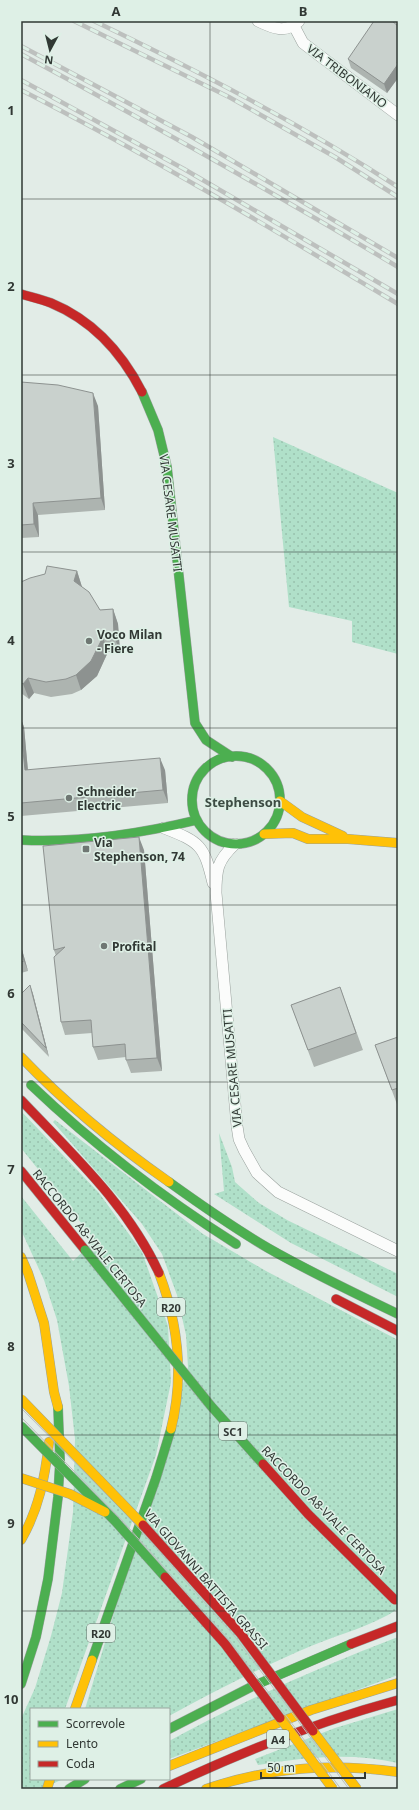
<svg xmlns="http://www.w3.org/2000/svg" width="419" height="1810" font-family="'Noto Sans',sans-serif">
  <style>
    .grass { fill: url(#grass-dots) }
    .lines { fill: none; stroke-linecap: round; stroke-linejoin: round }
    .street-casing { stroke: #99a19d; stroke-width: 12 }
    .fast-casing { stroke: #99a19d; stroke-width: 10 }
    .slow-casing { stroke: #99a19d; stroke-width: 10 }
    .jam-casing { stroke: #99a19d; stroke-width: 10 }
    .street { stroke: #fbfcfb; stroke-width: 11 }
    .fast { stroke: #4caf50; stroke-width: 9 }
    .slow { stroke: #ffc107; stroke-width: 9 }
    .jam { stroke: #c62828; stroke-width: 9 }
    .tram { stroke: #bdc0be; stroke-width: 1 }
    .rail-casing { stroke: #bdc0be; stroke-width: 4.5 }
    .rail { stroke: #def0e6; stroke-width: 3; stroke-dasharray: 9; stroke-linecap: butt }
    .fast-bridge-casing { stroke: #99a19d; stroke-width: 10; stroke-linecap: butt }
    .slow-bridge-casing { stroke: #99a19d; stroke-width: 10; stroke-linecap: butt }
    .jam-bridge-casing { stroke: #99a19d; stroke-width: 10; stroke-linecap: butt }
    .fast-bridge { stroke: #4caf50; stroke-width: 9 }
    .slow-bridge { stroke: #ffc107; stroke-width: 9 }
    .jam-bridge { stroke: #c62828; stroke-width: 9 }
    .wall { fill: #adb4b0 }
    .shaded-wall { fill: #8d9290 }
    .building { fill: #c9d1cd; stroke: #8d9290 }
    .grid { fill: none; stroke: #313834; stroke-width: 1; stroke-opacity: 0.55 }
    .poi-dot { fill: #6f7773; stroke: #def0e6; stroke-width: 1.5 }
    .labels { text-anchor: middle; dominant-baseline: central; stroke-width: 3; stroke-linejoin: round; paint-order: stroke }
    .shield { fill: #def0e6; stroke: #656f69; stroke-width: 1 }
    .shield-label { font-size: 11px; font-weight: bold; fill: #313834 }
    .street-label { font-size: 12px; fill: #313834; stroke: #def0e6 }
    .poi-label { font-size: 12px; font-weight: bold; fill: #313834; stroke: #def0e6; text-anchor: start }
    .neighbourhood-label { font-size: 13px; font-weight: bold; fill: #3d4c44; stroke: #def0e6 }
    .neatline { fill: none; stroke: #313834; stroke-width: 1.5 }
    .grid-label { font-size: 13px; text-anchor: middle; font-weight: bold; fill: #313834 }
  </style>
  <defs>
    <pattern id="grass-dots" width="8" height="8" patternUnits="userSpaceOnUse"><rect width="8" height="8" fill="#b0e0c9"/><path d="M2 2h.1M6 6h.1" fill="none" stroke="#98c1ad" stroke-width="1.8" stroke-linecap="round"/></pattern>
  </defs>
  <rect width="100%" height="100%" fill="#e2ece7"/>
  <path class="grass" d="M273,437L398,493V654L352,642V621L289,607Z
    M21,1111L99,1193L142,1252L168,1326L171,1382L156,1455L65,1709H31V1779H63L42,1789H21V1719L35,1688L51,1636L62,1593L73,1512L75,1439L69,1386L57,1320L44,1280L21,1230V1196L73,1261L95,1240L21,1148Z
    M55,1120L203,1234L266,1271L398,1340V1609C372,1626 340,1634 311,1646C262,1667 216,1690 169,1716V1709H85L188,1367L186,1335L177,1295L162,1254L142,1224L53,1122Z
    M219,1133L232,1167L235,1182L259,1203L287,1220L398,1274V1297L291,1243L214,1194L224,1191Z
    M398,1637V1675L169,1759V1741C243,1701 319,1667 398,1637Z
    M398,1709V1763C352,1752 304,1757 258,1765L255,1759L335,1728Z"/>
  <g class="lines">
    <defs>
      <path id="street" d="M258,21C272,28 286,34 299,21
        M294,26L303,43L398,115
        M164,828C200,842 204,845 213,883
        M235,844C217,861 216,870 216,893L237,1126L239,1139L244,1150L257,1173L278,1192L398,1251"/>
      <path id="fast" d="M142,392L158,430L167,467L195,723L206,740L232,757
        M192 800a44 44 0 1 1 88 0a44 44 0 1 1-88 0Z
        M21,840C81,843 139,834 197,820
        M31,1085C94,1145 162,1197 236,1244
        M169,1182C201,1205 234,1228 268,1248C310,1272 354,1293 398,1314
        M92,1660L156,1478L171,1429
        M21,1684L36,1637L48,1579L58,1497L60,1460L58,1407
        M169,1729L253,1686L351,1644
        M69,1789L85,1779
        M120,1789L141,1779"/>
      <path id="slow" d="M280,801L302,817L343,836
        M264,834L293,833L308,839H348L398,843
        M21,1057C66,1104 116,1145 169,1182
        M21,1257L28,1273L44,1323L54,1392L58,1407
        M159,1273C178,1323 184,1377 171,1429
        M21,1540C39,1509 45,1477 49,1442
        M75,1709L92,1660
        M169,1766L311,1710L398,1683
        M47,1789L50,1779
        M206,1789C271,1767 330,1763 398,1772"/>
      <path id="jam" d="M21,294C31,297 41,299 51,303C92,320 122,353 142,392
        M21,1100C71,1153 128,1205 159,1273
        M21,1171L85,1250
        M336,1299L398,1331
        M351,1644L398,1626
        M163,1789C239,1753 316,1722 398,1700"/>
    </defs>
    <use href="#street" class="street-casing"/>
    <use href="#fast" class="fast-casing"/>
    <use href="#slow" class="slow-casing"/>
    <use href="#jam" class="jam-casing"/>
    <use href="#street" class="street"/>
    <use href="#fast" class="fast"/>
    <use href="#slow" class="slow"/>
    <use href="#jam" class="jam"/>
    <path class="tram" d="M21,1408L125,1513L236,1638L349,1789
      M21,1417L120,1518L230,1641L341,1789"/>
    <defs>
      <path id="rail" d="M74,21L229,97L335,157L398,197
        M94,21C198,71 301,124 398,187
        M21,46L192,137L398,258
        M21,54C148,122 274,193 398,267
        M21,80L184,169L398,294
        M21,90C150,156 274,230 398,304"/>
    </defs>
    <use href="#rail" class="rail-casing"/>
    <use href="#rail" class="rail"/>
    <defs>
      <path id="fast-bridge" d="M85,1250L211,1406L263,1464
        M21,1426L115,1521L165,1577"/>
      <path id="slow-bridge" d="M21,1399L143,1525
        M21,1478L70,1494L105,1512
        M280,1718L333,1789
        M313,1731L357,1789"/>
      <path id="jam-bridge" d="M263,1464L308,1514L395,1600
        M143,1525L241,1634L313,1731
        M165,1577L225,1644L280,1718"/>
    </defs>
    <use href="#fast-bridge" class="fast-bridge-casing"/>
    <use href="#slow-bridge" class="slow-bridge-casing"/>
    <use href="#jam-bridge" class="jam-bridge-casing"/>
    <use href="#fast-bridge" class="fast-bridge"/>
    <use href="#slow-bridge" class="slow-bridge"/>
    <use href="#jam-bridge" class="jam-bridge"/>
  </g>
  <path class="wall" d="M398,26V78L387,93L351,68L348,59Z
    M21,382L98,406L105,510L38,515L39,537L21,538Z
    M77,571L82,587L100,610L113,609L118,624L120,652H108L97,676L81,690L72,694L51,697L34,693L29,699L21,693V582Z
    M21,719L24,727L28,770H165L168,803L21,816Z
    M144,850L162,1071L131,1073L126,1060V1057L98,1060L93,1047L92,1033L65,1035L61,1022L56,956L54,950Z
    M21,946L28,971L21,973Z
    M30,985L33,994L49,1057L21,1028V994Z
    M340,987L363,1050L314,1067L291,1005Z
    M398,1037V1107L375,1045Z"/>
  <path class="shaded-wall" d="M398,61V78L387,93L384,84Z
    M93,393L98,406L105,510L101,498Z
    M33,503L38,515L39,537L34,524Z
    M77,571L82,587L80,596L74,581Z
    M113,609L118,624L120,652L114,636Z
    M103,637L108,652L97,676L81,690L76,675Z
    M28,678L34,693L29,699L23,684Z
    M21,719L24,727L29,783L25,770L21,732Z
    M160,758L165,770L168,803L163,790Z
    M139,837L144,850L162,1071L157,1058Z
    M21,946L28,971L24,961L21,950Z
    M30,985L33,994L49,1057L46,1048Z"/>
  <path class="building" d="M374,21H392L398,26V61L397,63L398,64L384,84L348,59Z
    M21,382L58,385L93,393L101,498L33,503L34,524L21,525Z
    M47,566L77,571L74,581L89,592L100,610L113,609L114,636L103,637L91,661L76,675L66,679L46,682L28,678L23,684L21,682V582L30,578L45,574Z
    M21,732L25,770L160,758L163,790L21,803Z
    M139,837L157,1058L126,1060L125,1044L93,1047L91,1020L61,1022L54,957L65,947L54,950L43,846Z
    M21,950L24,961L21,962Z
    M30,985L46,1048L21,1022V994Z
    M340,987L356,1033L308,1050L291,1005Z
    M398,1037V1088L392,1090L375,1045Z"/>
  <path class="grid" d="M210,21V1789M21,199H398M21,375H398M21,552H398M21,728H398M21,905H398M21,1082H398M21,1258H398M21,1435H398M21,1611H398"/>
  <g class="poi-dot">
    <circle cx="89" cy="641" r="4"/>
    <circle cx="69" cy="798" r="4"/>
    <rect x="82" y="845" width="8" height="8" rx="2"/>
    <circle cx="104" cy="946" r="4"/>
  </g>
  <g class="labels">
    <g class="shield">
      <rect x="157" y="1298" width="28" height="18" rx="3"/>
      <rect x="219" y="1422" width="28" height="18" rx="3"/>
      <rect x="87" y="1624" width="28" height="18" rx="3"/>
      <rect x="267" y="1730" width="22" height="18" rx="3"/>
    </g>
    <g class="shield-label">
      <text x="171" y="1307">R20</text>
      <text x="233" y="1431">SC1</text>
      <text x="101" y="1633">R20</text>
      <text x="278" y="1739">A4</text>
    </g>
    <g class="street-label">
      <text transform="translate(347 76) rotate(37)">VIA TRIBONIANO</text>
      <text transform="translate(171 513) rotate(83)">VIA CESARE MUSATTI</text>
      <text transform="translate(232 1068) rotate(-95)">VIA CESARE MUSATTI</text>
      <text transform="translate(90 1238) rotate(51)">RACCORDO A8-VIALE CERTOSA</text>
      <text transform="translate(324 1510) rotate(46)">RACCORDO A8-VIALE CERTOSA</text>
      <text transform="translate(206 1579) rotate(49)">VIA GIOVANNI BATTISTA GRASSI</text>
    </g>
    <g class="poi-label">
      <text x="97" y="634">Voco Milan<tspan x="97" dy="14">- Fiere</tspan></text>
      <text x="77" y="791">Schneider<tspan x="77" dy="14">Electric</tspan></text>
      <text x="94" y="842">Via<tspan x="94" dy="14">Stephenson, 74</tspan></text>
      <text x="112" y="946">Profital</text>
    </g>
    <g class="neighbourhood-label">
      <text x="243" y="802">Stephenson</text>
    </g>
  </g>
  <rect width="419" height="1810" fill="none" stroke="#def0e6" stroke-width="44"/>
  <rect x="30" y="1708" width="140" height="72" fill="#def0e6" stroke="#99a69f"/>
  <rect x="38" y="1721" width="20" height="6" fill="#4caf50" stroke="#99a69f"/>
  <text x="66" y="1728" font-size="12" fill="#313834">Scorrevole</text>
  <rect x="38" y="1741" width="20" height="6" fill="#ffc107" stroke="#99a69f"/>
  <text x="66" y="1748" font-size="12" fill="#313834">Lento</text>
  <rect x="38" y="1761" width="20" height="6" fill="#c62828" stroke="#99a69f"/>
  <text x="66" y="1768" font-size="12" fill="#313834">Coda</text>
  <g transform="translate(50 50) rotate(187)" stroke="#def0e6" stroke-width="3" paint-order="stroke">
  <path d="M0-3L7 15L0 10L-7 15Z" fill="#313834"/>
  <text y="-6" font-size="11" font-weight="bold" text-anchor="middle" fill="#313834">N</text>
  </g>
  <path d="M261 1772v6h104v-6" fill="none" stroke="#313834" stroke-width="2"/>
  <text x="267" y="1772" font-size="12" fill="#313834" stroke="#def0e6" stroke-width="3" paint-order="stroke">50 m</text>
  <rect x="22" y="22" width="375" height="1766" class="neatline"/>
  <g class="grid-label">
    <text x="116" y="16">A</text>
    <text x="303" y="16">B</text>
    <text x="11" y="115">1</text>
    <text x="11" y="291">2</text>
    <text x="11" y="468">3</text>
    <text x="11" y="645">4</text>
    <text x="11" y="821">5</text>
    <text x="11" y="998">6</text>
    <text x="11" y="1174">7</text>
    <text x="11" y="1351">8</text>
    <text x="11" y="1528">9</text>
    <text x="11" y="1704">10</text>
  </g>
</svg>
